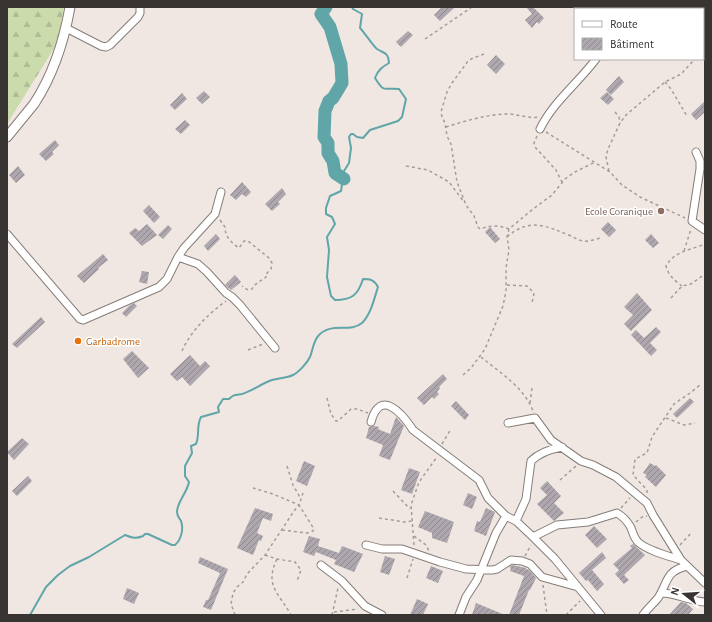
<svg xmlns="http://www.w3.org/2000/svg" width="712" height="622" font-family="'Alegreya Sans',sans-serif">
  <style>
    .forest { fill: url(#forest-firs) }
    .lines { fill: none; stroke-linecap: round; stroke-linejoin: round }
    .stream { stroke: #60a6a8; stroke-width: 2 }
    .river { stroke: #60a6a8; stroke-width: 13 }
    .building { fill: url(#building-hatch) }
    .minor-casing { stroke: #857d78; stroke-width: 9 }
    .tertiary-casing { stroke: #857d78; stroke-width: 11 }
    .path { stroke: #a39c98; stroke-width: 1.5; stroke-dasharray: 3 3; stroke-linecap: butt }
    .minor { stroke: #fff; stroke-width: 7 }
    .tertiary { stroke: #fff; stroke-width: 9 }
    .education-dot { fill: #8d6e63; stroke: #fff; stroke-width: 1.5 }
    .food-dot { fill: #e8710a; stroke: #fff; stroke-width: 1.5 }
    .labels { text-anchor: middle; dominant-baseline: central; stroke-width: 3; stroke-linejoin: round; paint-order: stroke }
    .education-label { font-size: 11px; fill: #785e54; stroke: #fff; text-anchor: end }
    .food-label { font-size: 11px; fill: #c56008; stroke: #fff; text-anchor: start }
  </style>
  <defs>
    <pattern id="forest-firs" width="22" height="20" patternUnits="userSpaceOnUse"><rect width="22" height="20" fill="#ccdbac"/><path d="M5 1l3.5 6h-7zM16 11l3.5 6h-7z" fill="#b0bd94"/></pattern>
    <pattern id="building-hatch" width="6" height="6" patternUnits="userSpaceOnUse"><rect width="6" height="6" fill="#aea7ae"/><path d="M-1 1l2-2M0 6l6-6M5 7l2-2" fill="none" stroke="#8e898e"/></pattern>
  </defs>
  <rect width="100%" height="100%" fill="#f0e7e2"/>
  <path class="forest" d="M7,7H64L58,42L7,124Z"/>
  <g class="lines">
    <path class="stream" d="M30,615L46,587L58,575L70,566L89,557L125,535C132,538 136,539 143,536L145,534H148L172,545H175C181,540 184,529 181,521C179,518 177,516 177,512C177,502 187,493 189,482L185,476V466L192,453L191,446L196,444C200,435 196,426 201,417L219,412L218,407L223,399H229C234,394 236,395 242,394C251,392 262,383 272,380C279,378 287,378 293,375C299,372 307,363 310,357C313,350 313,341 319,335C331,322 350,333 362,323C371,314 374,299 378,287C374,280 371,279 363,279C358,295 352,300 335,300L331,296L327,277L329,250L327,237L335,224L332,217L326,214V208L330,196L341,191L344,171L349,163L351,148L349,137L351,134H353L357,137L363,138L370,130L398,121L402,117L406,99L399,89C383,87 385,94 375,78C378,70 382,67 389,63C388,52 385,54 377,49C374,47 364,32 360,28L362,14L353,9L352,7"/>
    <path class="river" d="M326,7L321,14L330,27L341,64L342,83L333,98L329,101L325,111L324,137L328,143V153L333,161L335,173L344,179"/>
  </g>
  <path class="building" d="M442,7H455L440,21L434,15Z
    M526,7H533L544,18L539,24L537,22L532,28L525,20L532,14Z
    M408,31L413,35L401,47L396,42Z
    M496,55L505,64L496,74L487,65Z
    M619,76L624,82L611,95L606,90Z
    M204,91L210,97L202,104L196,98Z
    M607,92L614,99L608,105L600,98Z
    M182,93L187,99L175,110L170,105Z
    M705,101V112L696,120L691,114Z
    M185,120L190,125L181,134L175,129Z
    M55,140L59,145L52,152L54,154L46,161L39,154Z
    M18,166L25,175L16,183L9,175Z
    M242,182L251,192L246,197L242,194L236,200L230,195Z
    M282,188L286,194L278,202L280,204L272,211L265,204Z
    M149,205L160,217L154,223L143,211Z
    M608,222L616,230L609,237L601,229Z
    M147,224L157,235L142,246L129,233L135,228L139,231Z
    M168,225L172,229L163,239L158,235Z
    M490,227L500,239L495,243L485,232Z
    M216,234L220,239L208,251L204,246Z
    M651,234L659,243L653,248L645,240Z
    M103,254L108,260L98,268L99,269L84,283L77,276Z
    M142,271L149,272L147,284L139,282Z
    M235,275L241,282L231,290L225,285Z
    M637,293L652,310L631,331L624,324L633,315L624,307Z
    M134,303L137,306L126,317L122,313L129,306Z
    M41,317L45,322L17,348L12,344Z
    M656,327L661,332L650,343L657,350L651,356L631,335L636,330L644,338Z
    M132,351L149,368L138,378L123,359Z
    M190,355L200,366L205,361L210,366L190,386L182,377L177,381L170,374Z
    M443,374L447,379L439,387L440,388L437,392L439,394L434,399L432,397L424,405L417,398Z
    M690,398L694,402L677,418L673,414Z
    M456,401L469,415L465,420L451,406Z
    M396,417L404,426L390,460L379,456L383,445L366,438L369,427L374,426L379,427L378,429L390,434Z
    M22,438L29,444L14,460L7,452Z
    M304,461L315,466L307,486L296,481Z
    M650,463L655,466L656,465L666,475L656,487L645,477L647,475L643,473Z
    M409,468L420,472L412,494L401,490Z
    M28,476L32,481L17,496L12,491Z
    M547,481L561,496L554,503L564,513L554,521L537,504L547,495L540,488Z
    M468,493L477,497L472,509L463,505Z
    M255,508L273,514L271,521L263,518L257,533L263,536L261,541L259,540L253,555L237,548Z
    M486,508L495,512L486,536L474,531L477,521L480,522Z
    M425,511L454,522L447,543L432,538V533L418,527Z
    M594,526L607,539L597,548L585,535Z
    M309,536L320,539L318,546L339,553L342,546L363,554L354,572L334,564L336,560L316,552L314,556L303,552Z
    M633,544L645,555L624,575L629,580L624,584L615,574L619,570L613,564L632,548L630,546Z
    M602,552L606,558L592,570L604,584L597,591L588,580L586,581L579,573Z
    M385,556L395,559L389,575L380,572Z
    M200,557L228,569L211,610L203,607L206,600H208L220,573L198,563Z
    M512,565L526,568V569L529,570L536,578L530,590H529L519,615H509L524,576L510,571L511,568L509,567Z
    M431,566L443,571L438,583L426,578Z
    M127,588L139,593L134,604L123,599Z
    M417,599L428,604L423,615H410Z
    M681,602L686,603L693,609L688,615H669Z
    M476,603L505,615H472Z"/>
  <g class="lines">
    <defs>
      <path id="minor" d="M603,7L604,9
        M66,28L101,46L106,47L110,45L138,17L140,13V7
        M540,129C553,102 578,83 596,59
        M696,152L700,161V169L692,221L705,230
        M7,234L80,319L83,320L159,287L167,279L178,257L184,248L215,214L221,192
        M178,257L198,264L207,272L226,293L232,297L240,305L275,348
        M371,422C380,388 402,413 413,430L479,480L488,498L506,516
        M508,423L535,418L551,440L581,461L593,465L616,477L647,503L653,515L681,560L705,583
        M516,521L526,499L531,461C539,453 551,449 562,447
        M366,545L382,549H402L440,562L466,569L492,570L497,569L511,560L522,561L530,564L542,577L578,587
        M321,565L342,581L365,606L382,615
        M661,593C676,593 690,601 705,602
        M459,615L466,597L477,580L496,533L506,516L516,521L533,537
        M601,615L555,559L533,537L557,525L588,522L617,513C622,516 627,521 630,526C633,531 633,537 638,542C648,551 669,556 681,560
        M643,615C647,609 653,604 658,598C668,583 665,571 687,566"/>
      <path id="tertiary" d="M7,137C16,126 25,115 34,104C53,75 64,41 70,7"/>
    </defs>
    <use href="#minor" class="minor-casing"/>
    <use href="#tertiary" class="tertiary-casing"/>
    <path class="path" d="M425,39L472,7
      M703,50L705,48
      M484,54L471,59L468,61L452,83L447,92L441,112L442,117L445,123L447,136L451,144L457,182L466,205L474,216L478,227L480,229C491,225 498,225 509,229
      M665,82L671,89L687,116
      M615,112L619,117L620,123
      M446,127C465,121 485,115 504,114C516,113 527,119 539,117
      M546,132L610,172L622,185L640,197L685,218
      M537,136L534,143L535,147L556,170L562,182
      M406,166L428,170L449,182L464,202
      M609,171L606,157L608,149L620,123L626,115L665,82L681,74L695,59
      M220,220L225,227C225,237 231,242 239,248L244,241H248L269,258L272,263L271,269L267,273L268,275C262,281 256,282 252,289L248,290L242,286
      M507,237C530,217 546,226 571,236C575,238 578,240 583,241C589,242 595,239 601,238
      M684,251L691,229
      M507,285L527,286L534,293L532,303
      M682,286C675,281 668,275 666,266C674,251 691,250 705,244
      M671,298L682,286L691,284L705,274
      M248,350L263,344
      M182,351C191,331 207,315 226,301
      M481,357C499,372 524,387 533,411
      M463,375L471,368L485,349L503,306L506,291V268L509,250L507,237L509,229L533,209L552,195L565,179L575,172L595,162
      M327,398L331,414L336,421H338L351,409H357L368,413
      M530,403L532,388
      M666,418L684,425L695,423
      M442,444L451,429
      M287,466L293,485L301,499
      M560,480L576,466
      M393,491L410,509
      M647,493V490L633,475L635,459L647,453L652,437L674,404L690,393L700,385
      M621,508L630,498
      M379,518L405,522L412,521
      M636,522L642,517L647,516
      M282,530L307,533L313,531L314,529L299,505L303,493
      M414,536L426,545L429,551
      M414,545L411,505L419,482L437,457
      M680,545L692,532
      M265,555L277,559L295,562L301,570L297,581
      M525,556L531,545
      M277,559C264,586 279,593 291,615
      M407,578L413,559
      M543,585L547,615
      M334,612L358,609
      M235,615L231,604L233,593L237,587L243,582L247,574L265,555L294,511L299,505L273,494L253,488
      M332,615L338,588
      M566,615L580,601"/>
    <use href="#minor" class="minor"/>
    <use href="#tertiary" class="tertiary"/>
  </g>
  <circle class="education-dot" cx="661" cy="211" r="4"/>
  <circle class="food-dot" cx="78" cy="341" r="4"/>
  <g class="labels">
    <g class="education-label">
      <text x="653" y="211">Ecole Coranique</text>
    </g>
    <g class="food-label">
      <text x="86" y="341">Garbadrome</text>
    </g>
  </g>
  <rect width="712" height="622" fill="none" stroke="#373432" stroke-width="16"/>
  <rect x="574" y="8" width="130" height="52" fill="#ffffff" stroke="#afaead"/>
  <rect x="582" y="21" width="20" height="6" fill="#ffffff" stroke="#afaead"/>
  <text x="610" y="28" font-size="12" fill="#373432">Route</text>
  <rect x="582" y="38" width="20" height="12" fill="url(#building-hatch)" stroke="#afaead"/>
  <text x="610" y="48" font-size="12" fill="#373432">Bâtiment</text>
  <g transform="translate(684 594) rotate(287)" stroke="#ffffff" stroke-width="3" paint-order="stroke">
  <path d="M0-3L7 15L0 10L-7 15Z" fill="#373432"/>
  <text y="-6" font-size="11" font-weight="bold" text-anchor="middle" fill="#373432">N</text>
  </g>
</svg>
